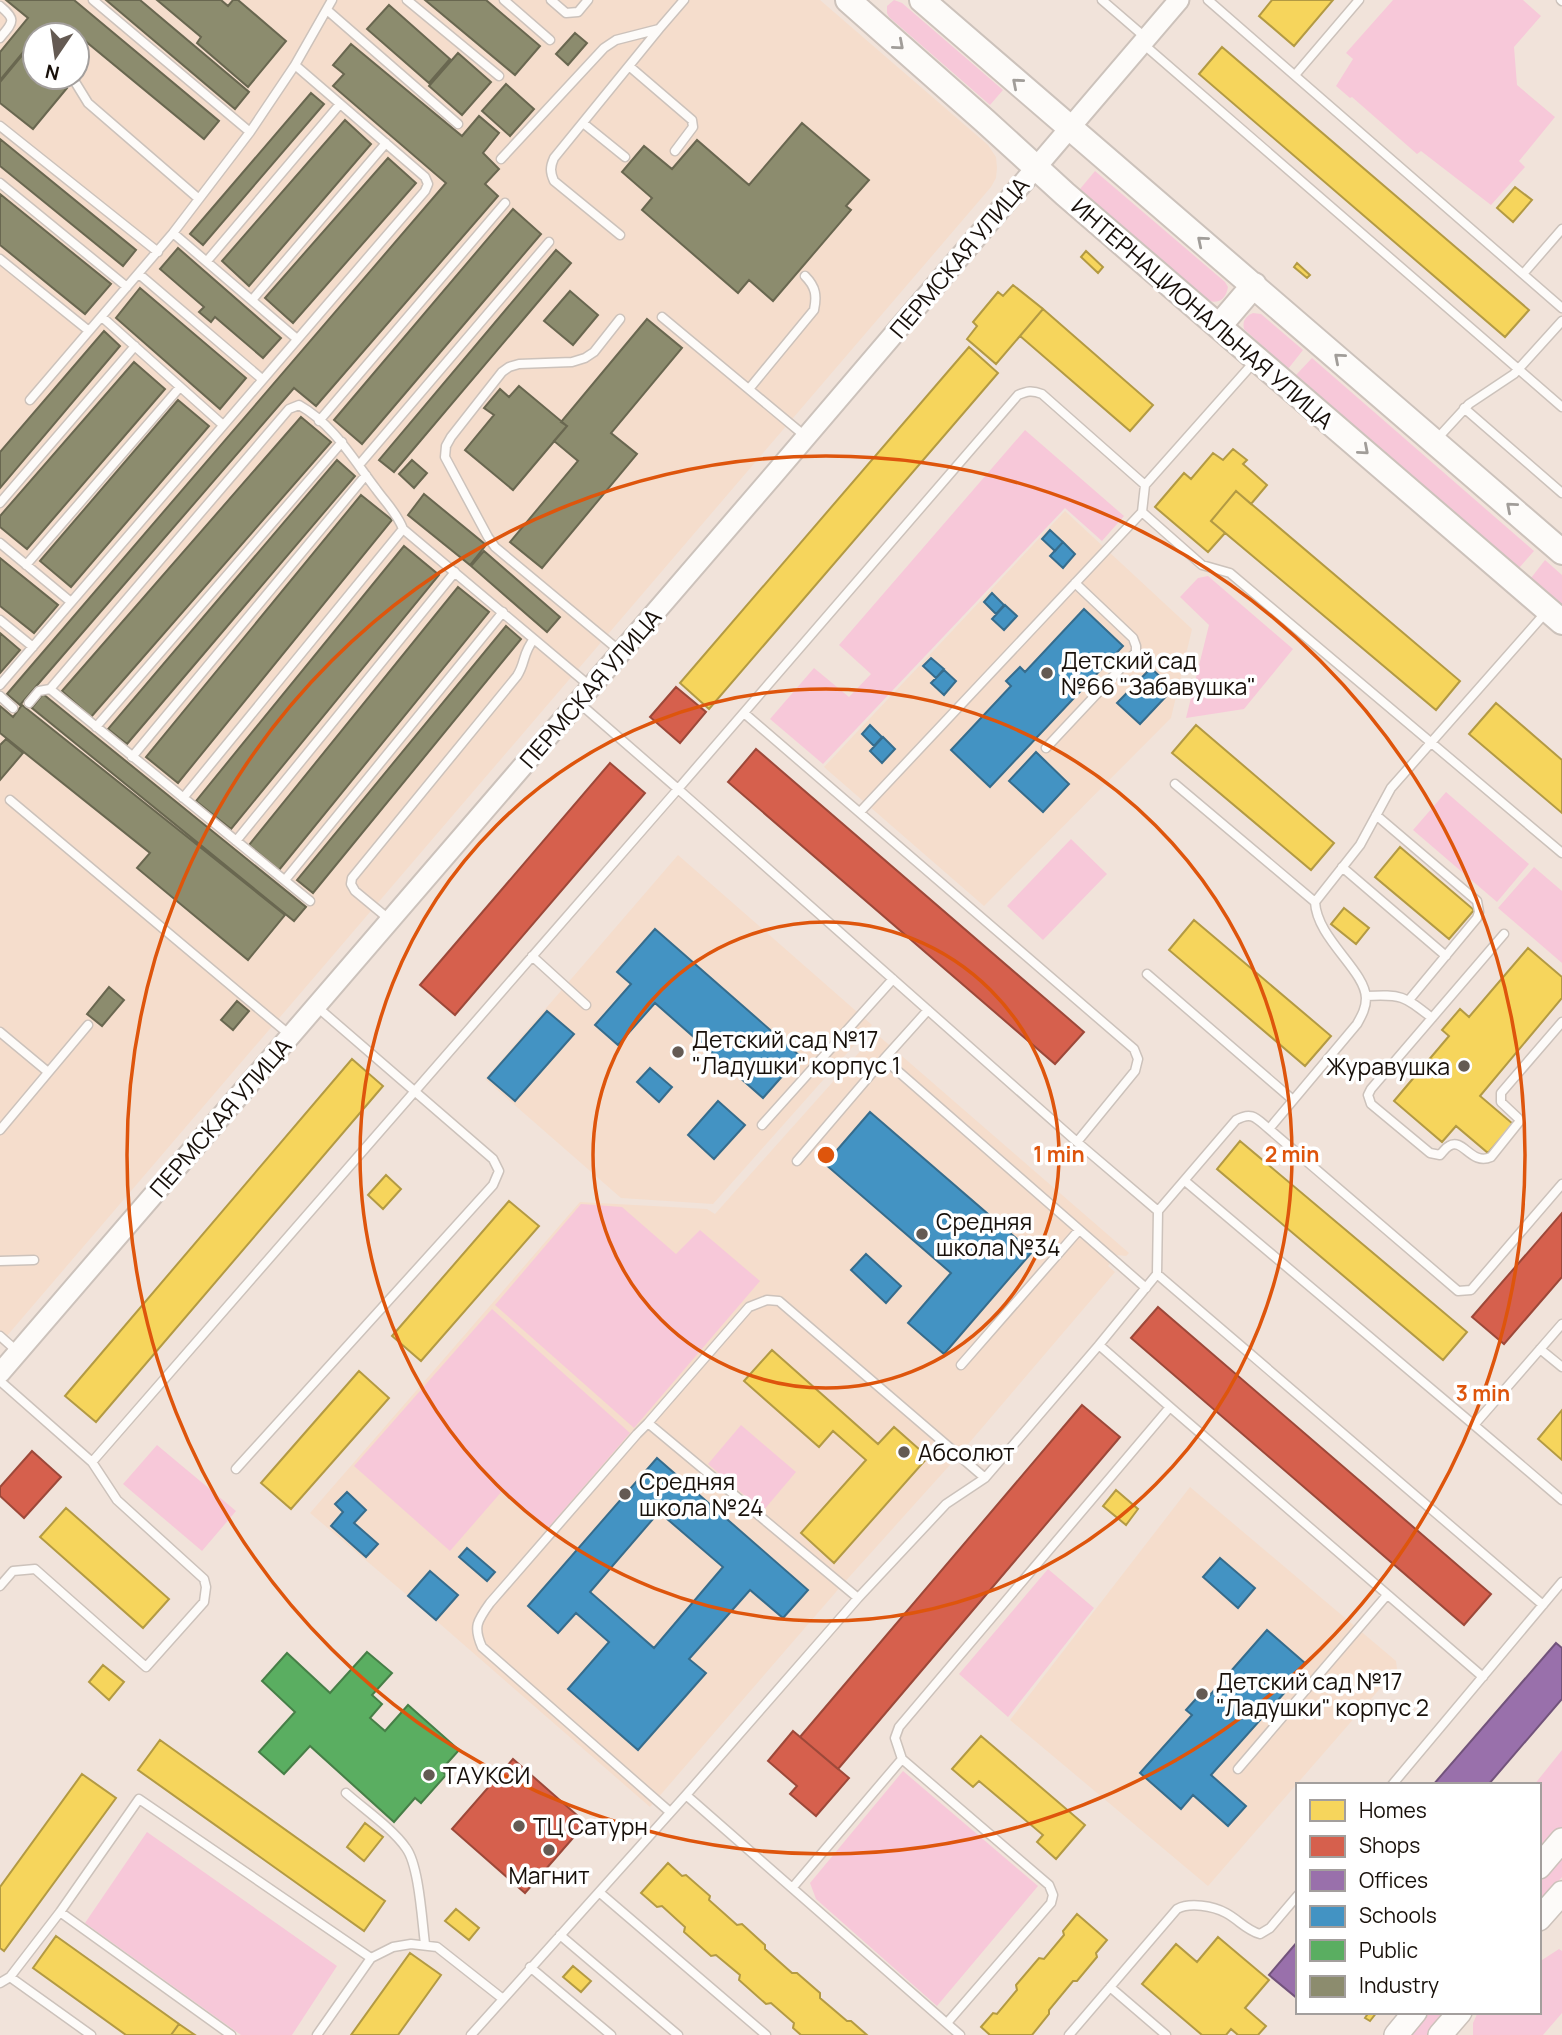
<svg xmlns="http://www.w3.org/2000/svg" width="1562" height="2035" font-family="Manrope,sans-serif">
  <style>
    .built { fill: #f5ddcc; fill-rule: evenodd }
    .green { fill: #f7c8d9 }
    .homes { fill: #f6d55c; stroke: #b39a43; stroke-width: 2 }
    .shops { fill: #d6604d; stroke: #9d4839; stroke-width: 2 }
    .offices { fill: #9970ab; stroke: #72537b; stroke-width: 2 }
    .schools { fill: #4393c3; stroke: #366c8c; stroke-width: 2; fill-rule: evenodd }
    .public { fill: #5aae61; stroke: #467f47; stroke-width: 2 }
    .industry { fill: #8c8c6e; stroke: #696750; stroke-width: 2 }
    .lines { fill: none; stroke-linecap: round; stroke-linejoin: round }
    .service-casing { stroke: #ccc2bb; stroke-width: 11 }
    .tertiary-casing { stroke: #ccc2bb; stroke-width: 23 }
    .secondary-casing { stroke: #ccc2bb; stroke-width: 26 }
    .primary-casing { stroke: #ccc2bb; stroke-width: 28 }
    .service { stroke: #fdfbf9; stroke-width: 8 }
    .tertiary { stroke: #fdfbf9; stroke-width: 19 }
    .secondary { stroke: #fdfbf9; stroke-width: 23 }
    .primary { stroke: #fdfbf9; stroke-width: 24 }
    .oneway { stroke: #a19d99 }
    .ring { fill: none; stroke: #de550c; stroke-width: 3.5 }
    .poi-dot { fill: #645a53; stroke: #fff; stroke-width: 2.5 }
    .labels { text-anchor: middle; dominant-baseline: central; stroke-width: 7; stroke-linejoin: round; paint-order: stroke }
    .street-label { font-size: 23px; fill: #18100a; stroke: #fff }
    .poi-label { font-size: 23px; fill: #18100a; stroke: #fff; text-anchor: start }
    .centre { fill: #de550c; stroke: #fff; stroke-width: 3.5 }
    .ring-label { font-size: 21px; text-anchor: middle; font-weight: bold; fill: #de550c; stroke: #fff; stroke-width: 7; stroke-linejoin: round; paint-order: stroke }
  </style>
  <rect width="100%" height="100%" fill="#f1e3da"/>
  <path class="built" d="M0,0H820L988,145L996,157L997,168L996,178L991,187L0,1344ZM35,35H77V77H35Z
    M1065,511L1192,629L1171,718L984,906L824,767Z
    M678,855L872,1025L713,1204L621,1198L485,1079Z
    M880,1037L1129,1253L1126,1256L1118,1255L1113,1260L1108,1266L1115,1272L958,1456L842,1585L650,1807L408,1596L310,1513L580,1202L707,1209L715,1214L872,1038Z
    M1190,1487L1396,1661L1397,1669L1208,1886L1010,1720Z"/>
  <path class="green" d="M894,0L902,3L1003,90L990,105L889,17L887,13V6Z
    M1393,0H1523L1541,16L1514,47L1517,85L1555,117L1519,161L1525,167L1491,205L1421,151L1417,154L1352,97L1350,98L1336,86L1353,59L1346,53Z
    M1095,171L1225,282L1228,287C1226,298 1220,304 1209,301L1080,189Z
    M1253,313L1261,314L1303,350L1288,369L1244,329C1242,321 1246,316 1253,313Z
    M1312,358L1534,551L1519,568L1296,375Z
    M1025,430L1124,516L1102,541L1065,508L823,764L770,719L814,668L849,697L871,674L839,645Z
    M1545,560L1562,575V605L1531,578Z
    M1208,576L1293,649L1244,709L1186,718L1209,625L1180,597L1198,578Z
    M1446,792L1529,864L1497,902L1413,830Z
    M1071,839L1107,874L1043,940L1007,906Z
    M1534,867L1562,891V963L1498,908Z
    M581,1204L622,1207L676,1254L700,1230L760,1281L634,1428L495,1305Z
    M492,1309L630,1433L548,1528L503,1490L450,1551L354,1466Z
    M741,1425L796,1472L763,1511L708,1464Z
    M157,1445L236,1511L202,1551L123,1484Z
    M1048,1569L1094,1608L1008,1717L959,1674Z
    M1562,1750V1829L1539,1853V1785H1534Z
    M903,1771L1038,1886L937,2006L816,1899L810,1883Z
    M147,1832L337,1966L292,2035H241L85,1923Z
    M1562,1858V1877L1539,1903V1884Z
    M1559,1949L1562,1951V2013L1543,2035H1473V2023L1478,2012H1539V1962Z
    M1430,2012H1447L1427,2035H1410Z"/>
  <path class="homes" d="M1272,0H1333L1294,46L1259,16Z
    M1222,47L1529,310L1505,337L1199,74Z
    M1515,187L1532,200L1513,222L1497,208Z
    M1086,251L1103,267L1098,273L1081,257Z
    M1297,263L1310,275L1307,278L1294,267Z
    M1013,285L1043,309L996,364L967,339L977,326L973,322L998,292L1003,296Z
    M1043,309L1153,405L1130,431L1020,336Z
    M969,347L998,373L709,709L680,683Z
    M1233,449L1247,460L1243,464L1267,485L1251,504L1236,491L1211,521L1225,533L1208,552L1155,507L1184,473L1191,479L1213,453L1223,460Z
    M1236,491L1460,681L1436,710L1211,521Z
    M1496,703L1562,760V813L1469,734Z
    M1196,725L1334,843L1311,870L1172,753Z
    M1400,847L1474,910L1449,939L1375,877Z
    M1344,908L1369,928L1356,944L1331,924Z
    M1194,920L1331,1036L1305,1066L1169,950Z
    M1528,948L1562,977V998L1480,1096L1513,1124L1488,1153L1456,1126L1442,1142L1394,1101L1449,1036L1442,1030L1460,1009L1469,1017Z
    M352,1059L383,1086L96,1422L65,1396Z
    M1240,1141L1467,1332L1443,1360L1217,1169Z
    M386,1175L401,1189L383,1209L368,1195Z
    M509,1201L539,1226L421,1361L392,1336Z
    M772,1350L878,1444L894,1427L928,1457L834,1563L801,1533L866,1460L833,1431L819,1447L744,1381Z
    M359,1371L389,1398L291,1509L261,1483Z
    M1562,1410V1460L1538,1439Z
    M1116,1490L1138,1509L1126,1525L1103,1506Z
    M66,1508L169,1599L143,1628L40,1537Z
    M103,1665L124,1682L109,1700L89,1682Z
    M981,1736L1085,1825L1056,1859L1037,1842L1043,1835L979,1781L973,1787L952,1769Z
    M160,1740L385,1901L364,1931L138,1770Z
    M82,1774L116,1798L4,1951L0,1948V1887Z
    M365,1823L383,1837L364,1861L347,1847Z
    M668,1863L682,1876L686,1875L710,1896L709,1900L737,1925L742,1924L765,1945V1949L792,1973H797L820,1993V1998L847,2021H851L867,2035H801L793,2028L794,2023L771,2003L766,2004L739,1980L740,1975L716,1955L711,1956L684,1932L685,1927L662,1906L657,1907L641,1893Z
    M456,1909L479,1928L469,1940L445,1921Z
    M1077,1914L1107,1940L1096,1953L1097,1957L1077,1981H1073L1049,2010V2014L1032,2035H990L981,2027L993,2013L997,2014L1017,1990L1016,1985L1039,1958L1044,1959L1064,1935L1063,1931Z
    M56,1936L179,2024L171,2035H126L33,1968Z
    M1218,1937L1269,1980L1245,2008L1266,2026L1258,2035H1238L1231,2029L1226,2035H1202L1142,1984L1176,1944L1197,1962Z
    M410,1953L441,1975L398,2035H351Z
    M573,1966L591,1981L581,1992L563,1977Z
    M1369,2012H1377L1370,2021L1365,2018Z
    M179,2024L195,2035H171Z"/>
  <path class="shops" d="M676,687L706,712L680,743L650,717Z
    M756,749L1084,1032L1055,1064L728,782Z
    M610,763L645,793L455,1015L420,985Z
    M1562,1213V1277L1504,1344L1472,1317Z
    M1158,1307L1491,1594L1464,1625L1131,1338Z
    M1082,1405L1120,1437L838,1769L800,1737Z
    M32,1451L61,1477L24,1518L0,1496V1487Z
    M793,1731L849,1778L816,1816L790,1794L797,1786L768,1761Z
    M513,1759L586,1823L525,1893L452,1829Z"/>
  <path class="offices" d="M1556,1643L1562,1648V1699L1488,1785H1433Z
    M1298,1941V1999L1269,1975Z"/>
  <path class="schools" d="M1050,530L1063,542L1055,551L1042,539Z
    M1063,542L1075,554L1063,568L1050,556Z
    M992,593L1004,605L996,614L984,602Z
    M1005,605L1017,616L1004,630L992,619Z
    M1084,609L1123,646L990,787L951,750L1011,686L1006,681L1020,667L1025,672Z
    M931,658L944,669L936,678L923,666Z
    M1151,668L1173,689L1140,724L1117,703Z
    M944,670L956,681L944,695L931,683Z
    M870,725L882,737L874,746L862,734Z
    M883,737L895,749L882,763L870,751Z
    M1036,752L1069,784L1043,812L1009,781Z
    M655,929L800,1056L763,1098L655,1003L618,1045L595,1025L631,984L617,972Z
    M547,1011L574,1034L515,1101L488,1078Z
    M650,1068L672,1087L659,1102L637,1082Z
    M718,1101L745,1125L714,1159L688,1135Z
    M870,1112L1032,1252L944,1354L908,1323L951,1273L825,1164Z
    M866,1254L901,1286L886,1303L851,1270Z
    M657,1458L808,1590L783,1618L750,1590L689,1659L706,1673L638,1750L568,1689L609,1642L576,1613L558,1633L528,1606ZM659,1512L723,1567L654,1648L590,1592Z
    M347,1492L366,1510L354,1523L378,1544L366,1557L331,1526L343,1512L335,1504Z
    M467,1548L495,1572L487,1581L459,1557Z
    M1220,1558L1255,1588L1238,1608L1203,1577Z
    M430,1571L458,1595L436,1620L408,1596Z
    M1267,1630L1305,1663L1292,1678L1295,1681L1211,1775L1246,1806L1228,1826L1193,1795L1181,1809L1140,1773L1192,1715L1186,1710L1204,1690L1210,1695Z"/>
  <path class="public" d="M367,1652L392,1673L372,1695L382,1704L370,1718L385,1731L408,1705L459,1750L441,1770L446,1775L421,1803L415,1798L394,1822L310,1746L284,1774L259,1752L295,1712L262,1681L287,1653L330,1693Z"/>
  <path class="industry" d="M6,0H74L219,121L204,139L73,31L70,35H35V48L30,44L0,80V52L28,18Z
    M106,0H140L249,92L235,109Z
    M157,0H221L228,6L233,0H238L286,41L248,87L197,43L201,37Z
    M425,0H486L540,46L515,75Z
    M389,5L450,59L429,83L367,29Z
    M575,33L587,43L568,65L556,54Z
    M351,44L462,136L479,116L499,133L483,153L499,169L485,184L498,196L316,406L294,388L20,705L7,694L446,183L333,86L344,74L333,65Z
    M24,53L35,62V77H54L67,88L33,129L0,103V82Z
    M458,53L491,82L462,115L429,86Z
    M506,84L534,109L510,136L482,111Z
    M311,93L324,104L203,245L190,234Z
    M345,120L371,144L249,286L222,261Z
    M802,123L869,180L846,206L851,210L773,301L749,280L738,293L642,210L652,198L622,172L644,146L672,169L697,140L749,185Z
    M0,139L136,250L123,266L0,166Z
    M388,158L416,183L293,323L265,298Z
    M0,194L111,284L85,314L0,245Z
    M513,209L541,234L362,444L334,420Z
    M178,248L281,338L263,358L215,317L211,322L199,312L204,307L160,269Z
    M556,250L571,263L394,472L379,460Z
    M140,288L246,378L220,409L116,318Z
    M570,291L598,315L573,345L544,321Z
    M647,319L682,348L611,433L637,454L542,568L510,542L578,461L554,441L567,426L561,422Z
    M104,331L120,346L0,488V452Z
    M134,362L165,389L27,549L0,527V516Z
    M519,386L567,426L513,490L465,450L494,415L484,408L500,389L509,397Z
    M178,400L209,426L71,587L40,561Z
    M301,417L331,442L91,717L62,691Z
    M337,460L355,476L127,744L108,729Z
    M412,460L427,473L414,488L399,474Z
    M424,494L486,545L470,565L408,515Z
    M361,495L392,520L178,783L146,757Z
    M404,546L439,575L231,829L196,801Z
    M484,551L560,617L547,632L471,566Z
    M0,558L58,605L34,633L0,606Z
    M458,587L489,612L279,870L249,845Z
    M506,626L521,639L313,893L297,880Z
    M0,633L20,650L0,673Z
    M43,694L306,907L294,921L32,708Z
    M22,705L285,915L248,960L137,868L150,853L0,733V706L13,717Z
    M6,739L23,753L0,780V745Z
    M109,987L124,1000L102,1026L87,1014Z
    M237,1001L249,1011L233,1030L221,1020Z"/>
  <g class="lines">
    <defs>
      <path id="service" d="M93,0L250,132
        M407,0L499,76
        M504,0L550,40
        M551,0L566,13L578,12L588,0
        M1102,0L1146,38
        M1208,0L1562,308
        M1561,0L1562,1
        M0,6C17,20 13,22 0,38
        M327,10L458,124
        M1142,43L1562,407
        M629,66L692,120L693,127L675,151
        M1295,75L1359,0
        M72,77L88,103L199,199
        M583,123L625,157
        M0,126L158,252
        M501,159L604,48L616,40L659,29L684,0
        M0,183L127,287
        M173,233L297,339
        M620,235L554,181C550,172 550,167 554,158L659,29
        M0,259L89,331L30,400
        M207,261L340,104
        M139,274L262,379
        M1523,274L1562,229
        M252,300L386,143
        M102,317L223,425
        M662,317L805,436
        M620,319L594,352L585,358L572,362L519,364L509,367L502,372L451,437L446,446L445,457L488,537L495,547L621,652
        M89,331L173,233L250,132L295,65
        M1255,361L1145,485L1142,512L1202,565L1230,573L1562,853
        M749,389L814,310C817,296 816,287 805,276
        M1464,408L1562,493
        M319,421L505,203
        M1435,441L1469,404L1514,374L1562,321
        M359,465L549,242
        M0,503L135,346
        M0,543L71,602
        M26,565L180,387
        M0,620L33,647
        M0,685L425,191L428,184L425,177L295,65L332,0
        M50,689L289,409L299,405C333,424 353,459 376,489C386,503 397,513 403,529L591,687
        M0,696L13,708
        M578,702L678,789L1018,395C1027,391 1032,390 1042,394L1145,485
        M29,703L39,691L50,689L310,901
        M744,713L1134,1049L1138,1059L1135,1071L1077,1142
        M96,727L342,442
        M1046,748L1136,652V646L1133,638L1075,583
        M132,757L366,475
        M1175,784L1315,902
        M183,798L403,529
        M10,800L291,1036
        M860,812L1142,512
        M1376,815L1477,901L1479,912L1477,918L1409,1000
        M236,841L455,572
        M1342,867L1446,956
        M285,880L503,612
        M390,920L355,891L351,884L352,878L517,676C526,662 522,654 534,639
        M1504,934L1371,1089L1368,1095L1371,1104L1430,1153L1440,1155C1443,1152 1445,1148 1449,1146C1463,1137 1471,1166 1491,1157L1519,1122L1518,1118L1501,1102V1093L1562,1022
        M532,956L586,1005
        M1147,974L1293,1100
        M1366,996C1402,994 1404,996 1432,1018
        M0,1032L48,1072
        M884,1059L1146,1288
        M762,1125L893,979
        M1269,1129L1458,1291L1471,1290L1562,1184
        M0,1130L88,1025
        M797,1161L884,1059L928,1010
        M1185,1181L1474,1425L1562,1324
        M0,1261L34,1260
        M1157,1274L1543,1605
        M0,1336L18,1352
        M1099,1345L1170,1407
        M1540,1349L1562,1367
        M961,1365L1079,1230
        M0,1381L92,1462
        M648,1423L749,1307L767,1300L779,1301L985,1478
        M1474,1425L1562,1500
        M236,1469L493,1185L499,1171L493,1159L316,1006
        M0,1586L13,1571L35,1569L146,1667L204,1602L206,1587L204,1579L117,1500L92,1462L678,789L1077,1142L1158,1211
        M902,1759L895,1738L899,1727L1170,1407L1483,1677
        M1238,1769L1387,1595
        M1392,1785L1562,1582
        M346,1793C364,1809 393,1829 406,1848C419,1865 422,1921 425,1944
        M686,1795L960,2035
        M670,1812L482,1647C473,1627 477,1621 490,1603L637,1434L648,1423L858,1598
        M793,1887L902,1759L1049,1885L1053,1895L1051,1903L947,2023
        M599,1892L766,2035
        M60,1912L231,2035
        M560,1935L678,2035
        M530,1967L611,2035
        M10,1977L91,2035
        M0,1983L10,1977L60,1912L139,1799L371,1958L393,1947L411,1944L437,1947L503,1999
        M1110,1987L1166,2035
        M317,2035L371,1958
        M471,2035L686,1795L858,1598L946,1504L985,1478L1099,1345L1157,1274L1158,1211L1236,1120C1252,1111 1256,1118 1269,1129L1357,1024C1362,1015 1366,1008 1366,998C1365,970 1317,939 1315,902L1360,845L1391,788L1547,611
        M1069,2035L1177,1909C1190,1902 1213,1906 1226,1913C1239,1920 1246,1930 1260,1934L1270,1928L1298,1895"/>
      <path id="tertiary" d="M0,1373L777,471L1179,0"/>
      <path id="secondary" d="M1539,1867L1562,1840
        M1539,1919L1562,1893
        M1396,2035L1415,2012
        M1440,2035L1460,2012"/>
      <path id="primary" d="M848,0L985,121L1065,194L1562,622
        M922,0L1562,552
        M1219,326L1254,285"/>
    </defs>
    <use href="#service" class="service-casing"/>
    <use href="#tertiary" class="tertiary-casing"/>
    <use href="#secondary" class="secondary-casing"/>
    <use href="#primary" class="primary-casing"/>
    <use href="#service" class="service"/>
    <use href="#tertiary" class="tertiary"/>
    <use href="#secondary" class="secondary"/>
    <use href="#primary" class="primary"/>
  </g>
  <defs><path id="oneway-chevron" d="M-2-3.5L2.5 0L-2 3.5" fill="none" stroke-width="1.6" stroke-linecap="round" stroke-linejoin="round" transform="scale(1.75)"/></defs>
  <g class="oneway">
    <use href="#oneway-chevron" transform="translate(899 45) rotate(41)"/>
    <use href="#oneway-chevron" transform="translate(1017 83) rotate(-139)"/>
    <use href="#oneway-chevron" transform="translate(1202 241) rotate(-140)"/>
    <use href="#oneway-chevron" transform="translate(1339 358) rotate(-139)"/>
    <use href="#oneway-chevron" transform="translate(1364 450) rotate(41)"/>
    <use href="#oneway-chevron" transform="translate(1511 507) rotate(-139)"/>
  </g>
  <g class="ring">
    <circle cx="826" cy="1155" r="233"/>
    <circle cx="826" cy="1155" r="466"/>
    <circle cx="826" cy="1155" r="699"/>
  </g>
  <g class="poi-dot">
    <circle cx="1047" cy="673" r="7"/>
    <circle cx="678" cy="1052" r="7"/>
    <circle cx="1464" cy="1066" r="7"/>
    <circle cx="922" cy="1234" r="7"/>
    <circle cx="904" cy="1452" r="7"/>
    <circle cx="625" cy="1494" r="7"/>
    <circle cx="1202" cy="1694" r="7"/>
    <circle cx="429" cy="1775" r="7"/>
    <circle cx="519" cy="1826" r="7"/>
    <circle cx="549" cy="1850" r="7"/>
  </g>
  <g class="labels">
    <g class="street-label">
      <text transform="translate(959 257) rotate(-50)">ПЕРМСКАЯ УЛИЦА</text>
      <text transform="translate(1203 313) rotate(41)">ИНТЕРНАЦИОНАЛЬНАЯ УЛИЦА</text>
      <text transform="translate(590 688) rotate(-49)">ПЕРМСКАЯ УЛИЦА</text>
      <text transform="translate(220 1117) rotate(-49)">ПЕРМСКАЯ УЛИЦА</text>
    </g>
    <g class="poi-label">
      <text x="1061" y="660">Детский сад<tspan x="1061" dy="26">№66 "Забавушка"</tspan></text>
      <text x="692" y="1039">Детский сад №17<tspan x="692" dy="26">"Ладушки" корпус 1</tspan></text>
      <text x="1450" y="1066" text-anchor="end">Журавушка</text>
      <text x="936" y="1221">Средняя<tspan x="936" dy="26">школа №34</tspan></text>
      <text x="918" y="1452">Абсолют</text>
      <text x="639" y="1481">Средняя<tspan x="639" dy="26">школа №24</tspan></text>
      <text x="1216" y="1681">Детский сад №17<tspan x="1216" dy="26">"Ладушки" корпус 2</tspan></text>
      <text x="443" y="1775">ТАУКСИ</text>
      <text x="533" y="1826">ТЦ Сатурн</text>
      <text x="549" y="1875" text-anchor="middle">Магнит</text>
    </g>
  </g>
  <circle cx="826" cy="1155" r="10" class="centre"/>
  <g class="ring-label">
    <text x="1059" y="1162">1 min</text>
    <text x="1292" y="1162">2 min</text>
    <text x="1483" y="1401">3 min</text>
  </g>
  <rect x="1296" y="1783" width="245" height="231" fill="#ffffff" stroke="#a39f9d" stroke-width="2"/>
  <rect x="1310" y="1800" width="35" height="21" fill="#f6d55c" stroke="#a39f9d" stroke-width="2"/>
  <text x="1359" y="1818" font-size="21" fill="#18100a">Homes</text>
  <rect x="1310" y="1836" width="35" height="21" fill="#d6604d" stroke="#a39f9d" stroke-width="2"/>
  <text x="1359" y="1853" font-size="21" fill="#18100a">Shops</text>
  <rect x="1310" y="1870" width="35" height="21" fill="#9970ab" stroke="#a39f9d" stroke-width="2"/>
  <text x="1359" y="1888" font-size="21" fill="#18100a">Offices</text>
  <rect x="1310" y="1906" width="35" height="21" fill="#4393c3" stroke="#a39f9d" stroke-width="2"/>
  <text x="1359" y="1923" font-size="21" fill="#18100a">Schools</text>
  <rect x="1310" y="1940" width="35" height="21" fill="#5aae61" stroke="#a39f9d" stroke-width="2"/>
  <text x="1359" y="1958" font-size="21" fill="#18100a">Public</text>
  <rect x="1310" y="1976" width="35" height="21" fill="#8c8c6e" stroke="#a39f9d" stroke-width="2"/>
  <text x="1359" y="1993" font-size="21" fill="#18100a">Industry</text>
  <g transform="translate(56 56) rotate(193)"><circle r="33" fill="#ffffff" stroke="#a39f9d" stroke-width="2"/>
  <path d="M0-5L12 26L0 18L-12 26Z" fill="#645a53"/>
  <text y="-10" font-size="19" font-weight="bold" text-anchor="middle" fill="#18100a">N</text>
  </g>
</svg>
